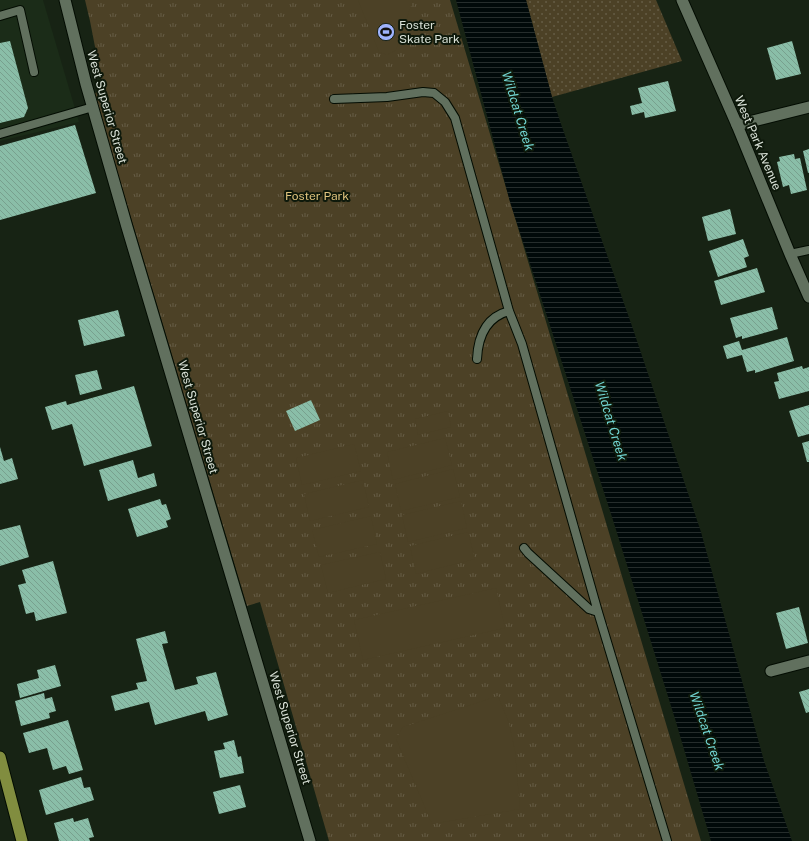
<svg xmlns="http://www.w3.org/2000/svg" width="809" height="841" font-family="'Public Sans',sans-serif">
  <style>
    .built { fill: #1b2c18 }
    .grass { fill: url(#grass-dots) }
    .park { fill: url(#park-tufts) }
    .garden { fill: #4c4126 }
    .water { fill: url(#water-rules) }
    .building { fill: url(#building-back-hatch) }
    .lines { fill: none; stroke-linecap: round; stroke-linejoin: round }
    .service-casing { stroke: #030c02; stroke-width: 10 }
    .minor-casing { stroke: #030c02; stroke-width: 13 }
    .secondary-casing { stroke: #030c02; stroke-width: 13 }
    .primary-casing { stroke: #030c02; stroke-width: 13 }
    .service { stroke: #61705e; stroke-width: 8 }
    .minor { stroke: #61705e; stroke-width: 11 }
    .secondary { stroke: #61705e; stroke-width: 11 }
    .primary { stroke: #818d3f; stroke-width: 11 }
    .labels { text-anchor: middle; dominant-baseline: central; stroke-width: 4; stroke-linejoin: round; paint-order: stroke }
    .poi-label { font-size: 12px; fill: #dae2d8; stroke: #0e190b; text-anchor: start }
    .street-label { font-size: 12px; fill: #dae2d8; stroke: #0e190b }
    .park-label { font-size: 12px; fill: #dfc37e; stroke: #0e190b }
    .water-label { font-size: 13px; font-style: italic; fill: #72d5d2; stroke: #0e190b }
  </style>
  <defs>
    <pattern id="grass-dots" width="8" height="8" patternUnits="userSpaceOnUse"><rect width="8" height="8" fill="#4c4126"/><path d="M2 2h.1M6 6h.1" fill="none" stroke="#655c45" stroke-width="1.8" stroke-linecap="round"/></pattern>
    <pattern id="park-tufts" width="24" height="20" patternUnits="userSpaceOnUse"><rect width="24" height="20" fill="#4c4126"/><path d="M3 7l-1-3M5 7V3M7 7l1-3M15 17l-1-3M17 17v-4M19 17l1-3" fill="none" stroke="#655c45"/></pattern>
    <pattern id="water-rules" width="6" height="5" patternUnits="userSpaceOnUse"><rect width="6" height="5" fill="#000909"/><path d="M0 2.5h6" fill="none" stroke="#252d2c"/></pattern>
    <pattern id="building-back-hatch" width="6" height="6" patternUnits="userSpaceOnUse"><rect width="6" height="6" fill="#8abea8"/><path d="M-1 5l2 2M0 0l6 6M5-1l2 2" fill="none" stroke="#78a08e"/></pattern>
  </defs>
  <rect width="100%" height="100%" fill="#172314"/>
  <path class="built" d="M0,0H43L79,122L0,141Z"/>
  <path class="grass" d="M526,0H656L682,61L552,97Z"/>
  <path class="park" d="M85,0H450L701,841H329L260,602L247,606L94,94L103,88L90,21Z"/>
  <path class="garden" d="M358,0H413L396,50L387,55L379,52Z
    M448,411L451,427L418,435L415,419Z
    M445,438L452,465L393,480L387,452Z
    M354,444L361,471L302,485L296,458Z
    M453,469L460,497L401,511L395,484Z
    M363,480L369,507L310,521L304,494Z
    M461,501L467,528L408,542L402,515Z
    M371,516L377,544L319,557L312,530Z
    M468,532L475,559L416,574L410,546Z
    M380,552L386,579L328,593L321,565Z
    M496,588L505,628L363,660L354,620Z
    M498,696L509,723L515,751L520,809L432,824L396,739L403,727Z"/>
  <path class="water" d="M456,0H526L552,97L561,124L633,329L701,532L764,761L792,841H711L676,722L612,517L510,202Z"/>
  <path class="building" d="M10,41L28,108L24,117L0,123V43Z
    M792,41L801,74L776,80L767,48Z
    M668,81L676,111L645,118L644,112L632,115L630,106L642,103L638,88Z
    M75,125L96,193L0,220V146Z
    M809,149V173H808L803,151Z
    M794,154L795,159L800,158L807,190L791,194L789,185L783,187L777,162L780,161L779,157Z
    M730,209L736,234L708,241L702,217Z
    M743,239L749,256L744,258L747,267L718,277L709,251Z
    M757,268L765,292L721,305L714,281Z
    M772,307L778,329L742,339V336L736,338L730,318Z
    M118,310L125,336L84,346L78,320Z
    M787,337L794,361L755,373V370L747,372L742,355L727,359L723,346L739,341L742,350Z
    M802,366L803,369L809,367V391L779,399L774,382L779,381L777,373Z
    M97,370L102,389L80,395L75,375Z
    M134,386L152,446L84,466L72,424L52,430L45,407L66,401L67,405Z
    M311,400L320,420L295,431L286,411Z
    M809,405V434L798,437L789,411Z
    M809,441V462H807L802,443Z
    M0,447L4,461L12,458L18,479L0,484Z
    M133,460L138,478L154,473L157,486L108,501L99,470Z
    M160,499L162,505L166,504L171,519L166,521L168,527L137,537L128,509Z
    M20,525L29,557L0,566V530Z
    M53,561L67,613L36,621L34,612L26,614L18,585L26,583L22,570Z
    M799,607L808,643L786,649L776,613Z
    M165,631L168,643L162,644L175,690L198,684L196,677L216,672L228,715L208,721L205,711L155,725L149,702L115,711L111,696L138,689L136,683L147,681L136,639Z
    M55,665L61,686L20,698L17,684L39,678L37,670Z
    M809,689V712L806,713L799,692Z
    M44,693L45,699L52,697L56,711L49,713L50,718L21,726L15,701Z
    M68,720L83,770L69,774L66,766L53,770L47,748L29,753L23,733Z
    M234,740L238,757L241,756L244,773L220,778L214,751L225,749L223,743Z
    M81,777L84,788L90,787L94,800L46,815L39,790Z
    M240,785L246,807L219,814L213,792Z
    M73,818L74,822L88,818L94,837L89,838L90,841H59L54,823Z"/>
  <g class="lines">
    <defs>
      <path id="service" d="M0,16L20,10L34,72
        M334,99L387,97L423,92L434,93L445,102L455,118L509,311L522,344L598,612L667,841
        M0,134L93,107
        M790,254L809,250
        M477,359C478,337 486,317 509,311
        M524,548L528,553L589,609L598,612"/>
      <path id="minor" d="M65,0L86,84L127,227L310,841
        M737,125L809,107
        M771,671L809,661"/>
      <path id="secondary" d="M682,0L737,125L790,254L809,297"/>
      <path id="primary" d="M0,757L22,841"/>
    </defs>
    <use href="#service" class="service-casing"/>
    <use href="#minor" class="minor-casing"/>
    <use href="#secondary" class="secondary-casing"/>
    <use href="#primary" class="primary-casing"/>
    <use href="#service" class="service"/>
    <use href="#minor" class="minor"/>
    <use href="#secondary" class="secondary"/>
    <use href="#primary" class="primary"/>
  </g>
  <defs>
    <symbol id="stadium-disc" viewBox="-11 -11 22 22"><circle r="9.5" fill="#9fb3fd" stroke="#0e190b"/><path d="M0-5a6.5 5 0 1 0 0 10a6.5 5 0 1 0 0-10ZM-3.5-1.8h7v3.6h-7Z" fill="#111"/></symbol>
  </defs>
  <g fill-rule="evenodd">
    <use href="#stadium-disc" x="376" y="22" width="20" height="20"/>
  </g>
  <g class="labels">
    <g class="poi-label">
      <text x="399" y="25">Foster<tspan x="399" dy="14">Skate Park</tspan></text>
    </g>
    <g class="street-label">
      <text transform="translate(107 107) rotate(74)">West Superior Street</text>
      <text transform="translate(758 143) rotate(67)">West Park Avenue</text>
      <text transform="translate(198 417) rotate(74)">West Superior Street</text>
      <text transform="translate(290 728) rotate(73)">West Superior Street</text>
    </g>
    <g class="park-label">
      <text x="317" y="196">Foster Park</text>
    </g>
    <g class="water-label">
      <text transform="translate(518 111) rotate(73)">Wildcat Creek</text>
      <text transform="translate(611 421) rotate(73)">Wildcat Creek</text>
      <text transform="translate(707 731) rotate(71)">Wildcat Creek</text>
    </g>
  </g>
</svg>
